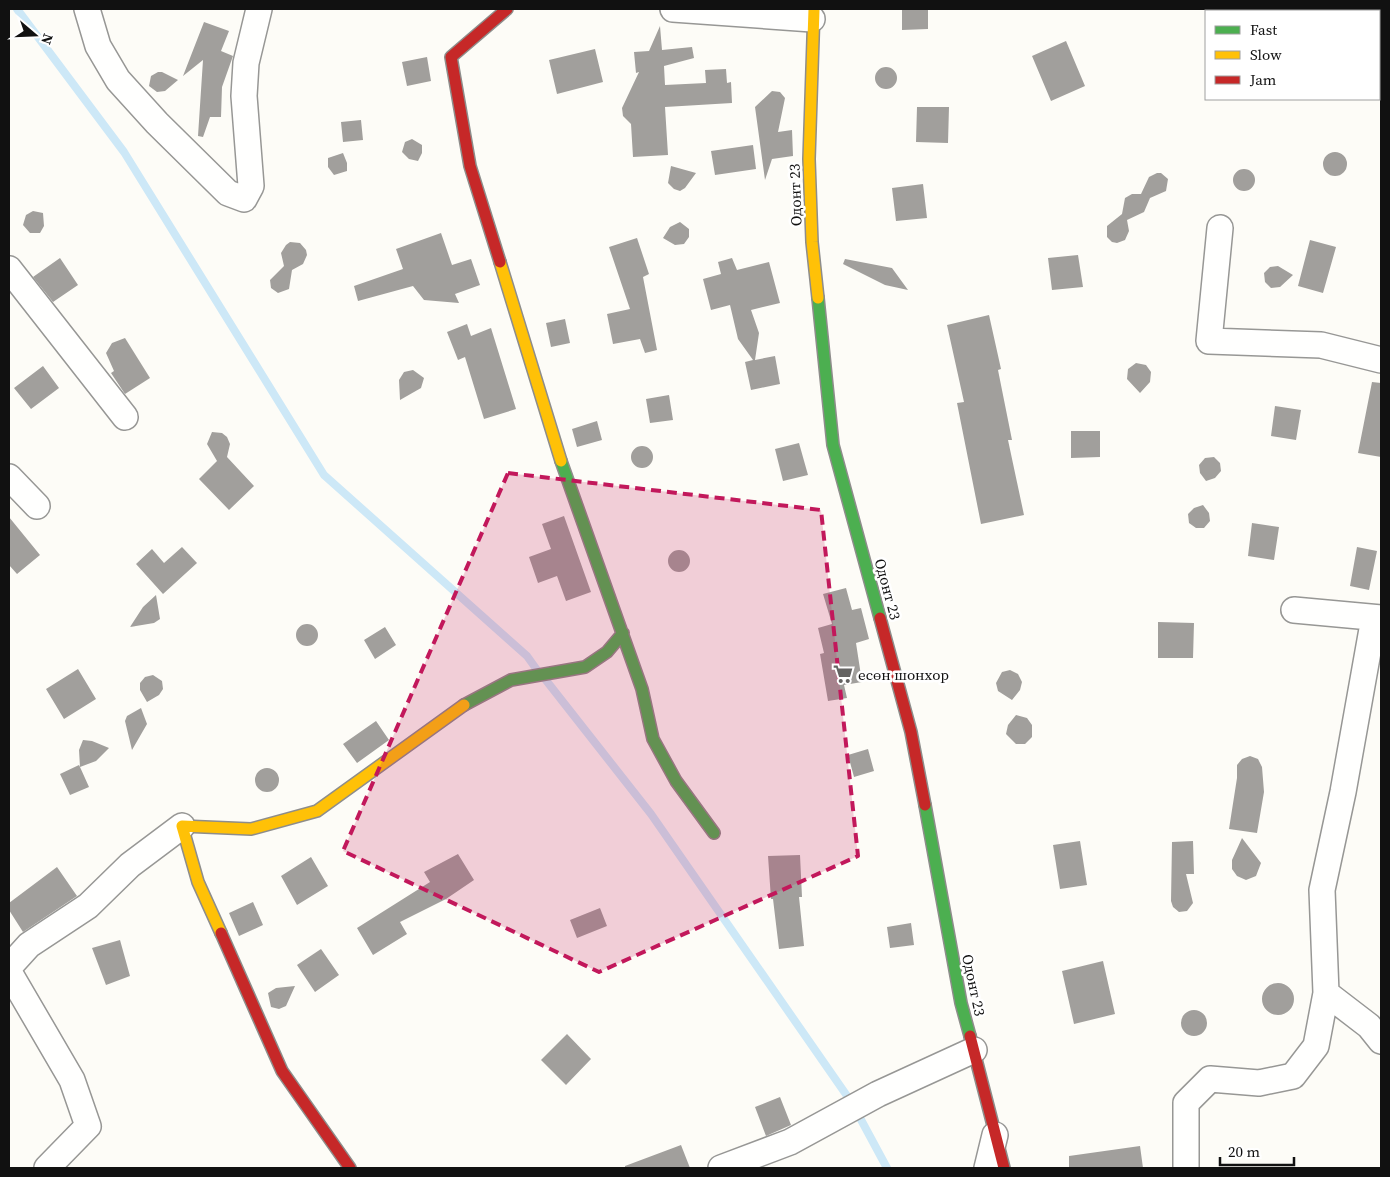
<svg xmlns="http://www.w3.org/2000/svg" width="1390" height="1177" font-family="'Source Serif 4',serif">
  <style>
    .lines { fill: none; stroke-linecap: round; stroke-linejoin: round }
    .stream { stroke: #cde8f7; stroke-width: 8 }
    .building { fill: #a19f9c }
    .street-casing { stroke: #979795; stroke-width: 28 }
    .fast-casing { stroke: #8e8d8b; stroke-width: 14 }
    .slow-casing { stroke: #8e8d8b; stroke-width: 14 }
    .jam-casing { stroke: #8e8d8b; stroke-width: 14 }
    .street { stroke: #fffffe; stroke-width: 25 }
    .fast { stroke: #4caf50; stroke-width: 11 }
    .slow { stroke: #ffc107; stroke-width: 11 }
    .jam { stroke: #c62828; stroke-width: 11 }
    .marked { fill: #c2185b; fill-opacity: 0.2; stroke: #c2185b; stroke-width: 4; stroke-dasharray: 10 6; stroke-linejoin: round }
    .labels { text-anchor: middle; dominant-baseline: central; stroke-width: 5; stroke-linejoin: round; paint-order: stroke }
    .street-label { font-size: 15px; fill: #111; stroke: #fff }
    .poi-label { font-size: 15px; fill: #111; stroke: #fff; text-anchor: start }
  </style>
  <rect width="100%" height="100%" fill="#fdfcf7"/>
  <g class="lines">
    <path class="stream" d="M17,9L124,152L324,475L527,656L537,670
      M545,679L651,814L852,1103L887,1168"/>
  </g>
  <path class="building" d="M902,9H928V29L902,30Z
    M204,22L229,31L221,51L233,56L222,87L221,117H210L203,137L198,136L203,60L183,76Z
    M660,26L662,50L692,47L694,58L664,66L665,85L706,83L705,70L726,69L727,83L731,82L732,103L665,107L668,155L633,157L631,124L623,116L622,108L639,72L636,73L634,52L649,51Z
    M1066,41L1085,86L1051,101L1032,56Z
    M595,49L603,82L557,94L549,60Z
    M427,57L431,81L407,86L402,62Z
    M875 78a11 11 0 1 1 22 0a11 11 0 1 1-22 0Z
    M158,72H162L178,80L165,91L157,92L149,86L151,76Z
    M772,91L780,92L785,98L778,132L792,130L793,156L772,159L765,180L755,107Z
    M917,107H949L948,143L916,142Z
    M361,120L363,140L343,142L341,122Z
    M412,139L422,145V153L418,161L409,159L402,152L405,142Z
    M753,145L756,169L715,175L711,151Z
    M1323 164a12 12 0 1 1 24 0a12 12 0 1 1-24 0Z
    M343,153L347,163V171L334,175L328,167V158Z
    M671,166L696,173L685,188L680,191L674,189L668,183Z
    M1233 180a11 11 0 1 1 22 0a11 11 0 1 1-22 0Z
    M1157,173H1161L1168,179L1166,191L1150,198L1144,212L1127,220L1129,231L1125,240L1117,243L1112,242L1107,237V226L1122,214L1125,198L1132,194H1141L1149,177Z
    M923,184L927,218L896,221L892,188Z
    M33,211L43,213L44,226L40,233H30L23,225L26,215Z
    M680,222L689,229V237L684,244L675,245L663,238L670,227Z
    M441,233L452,265L471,259L480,285L455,294L459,303L424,300L413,286L358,301L354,286L403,269L396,249Z
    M637,238L649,274L643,277L657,350L645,353L640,339L613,344L607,314L630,309L609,247Z
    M1310,240L1336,247L1323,293L1298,286Z
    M290,242L300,243L306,250L307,255L303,264L292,270L289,289L278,293L271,288L270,280L284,266L281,253L286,245Z
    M1078,255L1083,287L1052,290L1048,258Z
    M60,258L78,285L53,302L33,277Z
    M732,258L737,270L769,262L780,303L751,310L759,333L755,360L775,356L780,384L751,390L745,362L753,360L738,339L730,305L711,310L703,279L721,274L718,262Z
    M845,259L892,268L908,290L885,285L843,264Z
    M1278,266L1293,275L1280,287L1271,288L1265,282L1264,273L1270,267Z
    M989,315L1001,369L998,370L1012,440H1008L1024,515L981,524L957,403L964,402L947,325Z
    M565,319L570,343L551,347L546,323Z
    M467,324L471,336L491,328L516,409L484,419L465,357L458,360L447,332Z
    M125,338L150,378L125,394L111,373L114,371L106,353L112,343Z
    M1136,363L1146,365L1151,372L1150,382L1140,393L1127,379L1128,369Z
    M43,366L59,388L31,409L14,388Z
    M413,370L424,378L421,388L400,400L399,380L404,372Z
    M1372,382L1381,383V457L1358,453Z
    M669,395L673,420L650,423L646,399Z
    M1275,406L1301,410L1296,440L1271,436Z
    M597,421L602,440L577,447L572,429Z
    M1071,431H1100V457L1071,458Z
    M212,432L222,433L227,437L230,444L227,457L254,486L229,510L199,479L217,461L207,444Z
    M799,443L808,475L783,481L775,449Z
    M631 457a11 11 0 1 1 22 0a11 11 0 1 1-22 0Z
    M1214,457L1220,463L1221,471L1215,478L1206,481L1200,473L1199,465L1205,458Z
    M1203,505L1209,513L1210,521L1204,528H1196L1189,523L1188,514L1194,508Z
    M564,516L591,592L566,601L557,576L538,583L529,557L551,549L542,524Z
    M9,517L40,555L17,574L9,565Z
    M1252,523L1279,527L1274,560L1248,556Z
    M182,547L197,563L163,594L136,564L152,549L164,563Z
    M1357,547L1377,551L1369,590L1350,586Z
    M668 561a11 11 0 1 1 22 0a11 11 0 1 1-22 0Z
    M846,588L852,610L861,608L869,639L856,643L862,682L844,685L847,698L828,701L820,654L824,653L818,628L832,624L823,594Z
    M156,595L160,619L154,623L130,627L143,607Z
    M1158,622L1194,623L1193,658H1158Z
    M296 635a11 11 0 1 1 22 0a11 11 0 1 1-22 0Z
    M385,627L396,645L375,659L364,640Z
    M78,669L96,699L64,719L46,689Z
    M1010,670L1018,674L1022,682L1020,690L1012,700L998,691L996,683L1002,672Z
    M153,675L162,681L163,689L159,695L147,702L140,690V683L145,677Z
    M141,708L147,724L132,750L125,721L127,716Z
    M1016,715L1027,718L1032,725V737L1025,744H1016L1006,734L1008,725Z
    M376,721L389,740L357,763L343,744Z
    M83,740L92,741L109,748L96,761L80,767L89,787L70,795L60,774L79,765L80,767L79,750Z
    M868,749L874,771L854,777L848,755Z
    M1250,756L1258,759L1262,767L1264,792L1257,833L1229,829L1237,778V765L1242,759Z
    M255 780a12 12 0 1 1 24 0a12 12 0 1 1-24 0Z
    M1242,838L1261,863L1256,876L1246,880L1237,876L1232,869V860Z
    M1080,841L1087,885L1060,889L1053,845Z
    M1193,841L1194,874H1186L1193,903L1187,911L1179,912L1173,907L1171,901L1172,842Z
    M458,854L474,880L446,899L400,922L407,934L373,955L357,928L430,882L424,872Z
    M800,855L802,897H799L804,946L779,949L773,899H771L768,856Z
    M311,857L328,886L297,905L281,876Z
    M57,867L77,896L23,932L9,910V903Z
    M253,902L263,925L239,936L229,913Z
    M600,908L607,926L577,938L570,920Z
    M911,923L914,945L890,948L887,927Z
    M120,940L130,976L106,985L92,948Z
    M321,949L339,975L315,992L297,965Z
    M1103,961L1115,1014L1074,1024L1062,971Z
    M1262 999a16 16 0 1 1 32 0a16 16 0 1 1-32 0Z
    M295,986L286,1006L279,1009L271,1007L268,993L276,988Z
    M1181 1023a13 13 0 1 1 26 0a13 13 0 1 1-26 0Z
    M567,1034L591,1059L566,1085L541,1060Z
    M780,1097L791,1125L766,1136L755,1107Z
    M681,1145L690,1168H625V1166Z
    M1140,1146L1143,1168H1069V1156Z"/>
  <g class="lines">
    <defs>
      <path id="street" d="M87,9L98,46L118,80L157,123L228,193L244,199L251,186L244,96L246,63L259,9
        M673,9L812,19
        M1220,228L1209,341L1321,345L1381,360
        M9,269L125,417
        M9,477L37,506
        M1294,610L1381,618
        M1374,618L1343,792L1322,890L1326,993L1369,1026L1381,1041
        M9,967L29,945L88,906L130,865L182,826
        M9,972L72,1080L88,1126L47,1168
        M721,1168L790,1142L878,1094L974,1050
        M987,1168L995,1135
        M1186,1168V1103L1210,1079L1259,1083L1293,1076L1316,1046L1326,993"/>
      <path id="fast" d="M818,298L833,445L880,618
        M561,461L642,689L653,739L676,781L714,833
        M464,705L511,680L585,667L607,652L623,633
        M925,805L961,1003L970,1036"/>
      <path id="slow" d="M814,9L809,159L812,242L818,298
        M500,262L561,461
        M221,933L198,882L182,826L251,829L317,811L464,705"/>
      <path id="jam" d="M500,262L470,166L451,57L507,9
        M880,618L911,732L925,805
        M221,933L282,1071L350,1168
        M970,1036L1004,1168"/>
    </defs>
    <use href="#street" class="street-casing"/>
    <use href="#fast" class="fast-casing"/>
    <use href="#slow" class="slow-casing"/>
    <use href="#jam" class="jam-casing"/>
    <use href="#street" class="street"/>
    <use href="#fast" class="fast"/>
    <use href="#slow" class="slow"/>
    <use href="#jam" class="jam"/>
  </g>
  <path class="marked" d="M508,473L821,510L858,856L599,972L343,851Z"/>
  <defs>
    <symbol id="supermarket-bare" viewBox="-9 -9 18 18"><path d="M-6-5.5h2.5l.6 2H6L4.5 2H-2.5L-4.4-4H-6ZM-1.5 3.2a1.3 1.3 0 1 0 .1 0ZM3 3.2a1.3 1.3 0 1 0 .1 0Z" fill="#646362" stroke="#fff" stroke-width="2.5" paint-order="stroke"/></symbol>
  </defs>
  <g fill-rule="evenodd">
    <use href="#supermarket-bare" x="829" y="660" width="28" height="28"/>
  </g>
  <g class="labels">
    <g class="street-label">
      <text transform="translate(795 195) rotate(-92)">Одонт 23</text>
      <text transform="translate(888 589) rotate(75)">Одонт 23</text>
      <text transform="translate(974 985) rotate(78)">Одонт 23</text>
    </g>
    <g class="poi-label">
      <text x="858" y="674">есөн шонхор</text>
    </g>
  </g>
  <rect width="1390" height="1177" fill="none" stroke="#111111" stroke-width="20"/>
  <rect x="1205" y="10" width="175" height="90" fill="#ffffff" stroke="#a0a0a0"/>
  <rect x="1215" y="26" width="25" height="8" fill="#4caf50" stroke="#a0a0a0"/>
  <text x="1250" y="35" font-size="15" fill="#111111">Fast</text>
  <rect x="1215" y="51" width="25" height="8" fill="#ffc107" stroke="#a0a0a0"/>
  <text x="1250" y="60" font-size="15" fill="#111111">Slow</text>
  <rect x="1215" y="76" width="25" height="8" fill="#c62828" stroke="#a0a0a0"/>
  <text x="1250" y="85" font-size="15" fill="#111111">Jam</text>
  <g transform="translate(35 35) rotate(109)" stroke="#ffffff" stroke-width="4" paint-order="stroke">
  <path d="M0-4L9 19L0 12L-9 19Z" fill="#111111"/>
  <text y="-8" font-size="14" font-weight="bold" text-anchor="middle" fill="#111111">N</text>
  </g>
  <path d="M1220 1157v8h74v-8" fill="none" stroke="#111111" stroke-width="2.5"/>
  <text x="1228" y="1157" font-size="15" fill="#111111" stroke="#ffffff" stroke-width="4" paint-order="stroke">20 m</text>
</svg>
